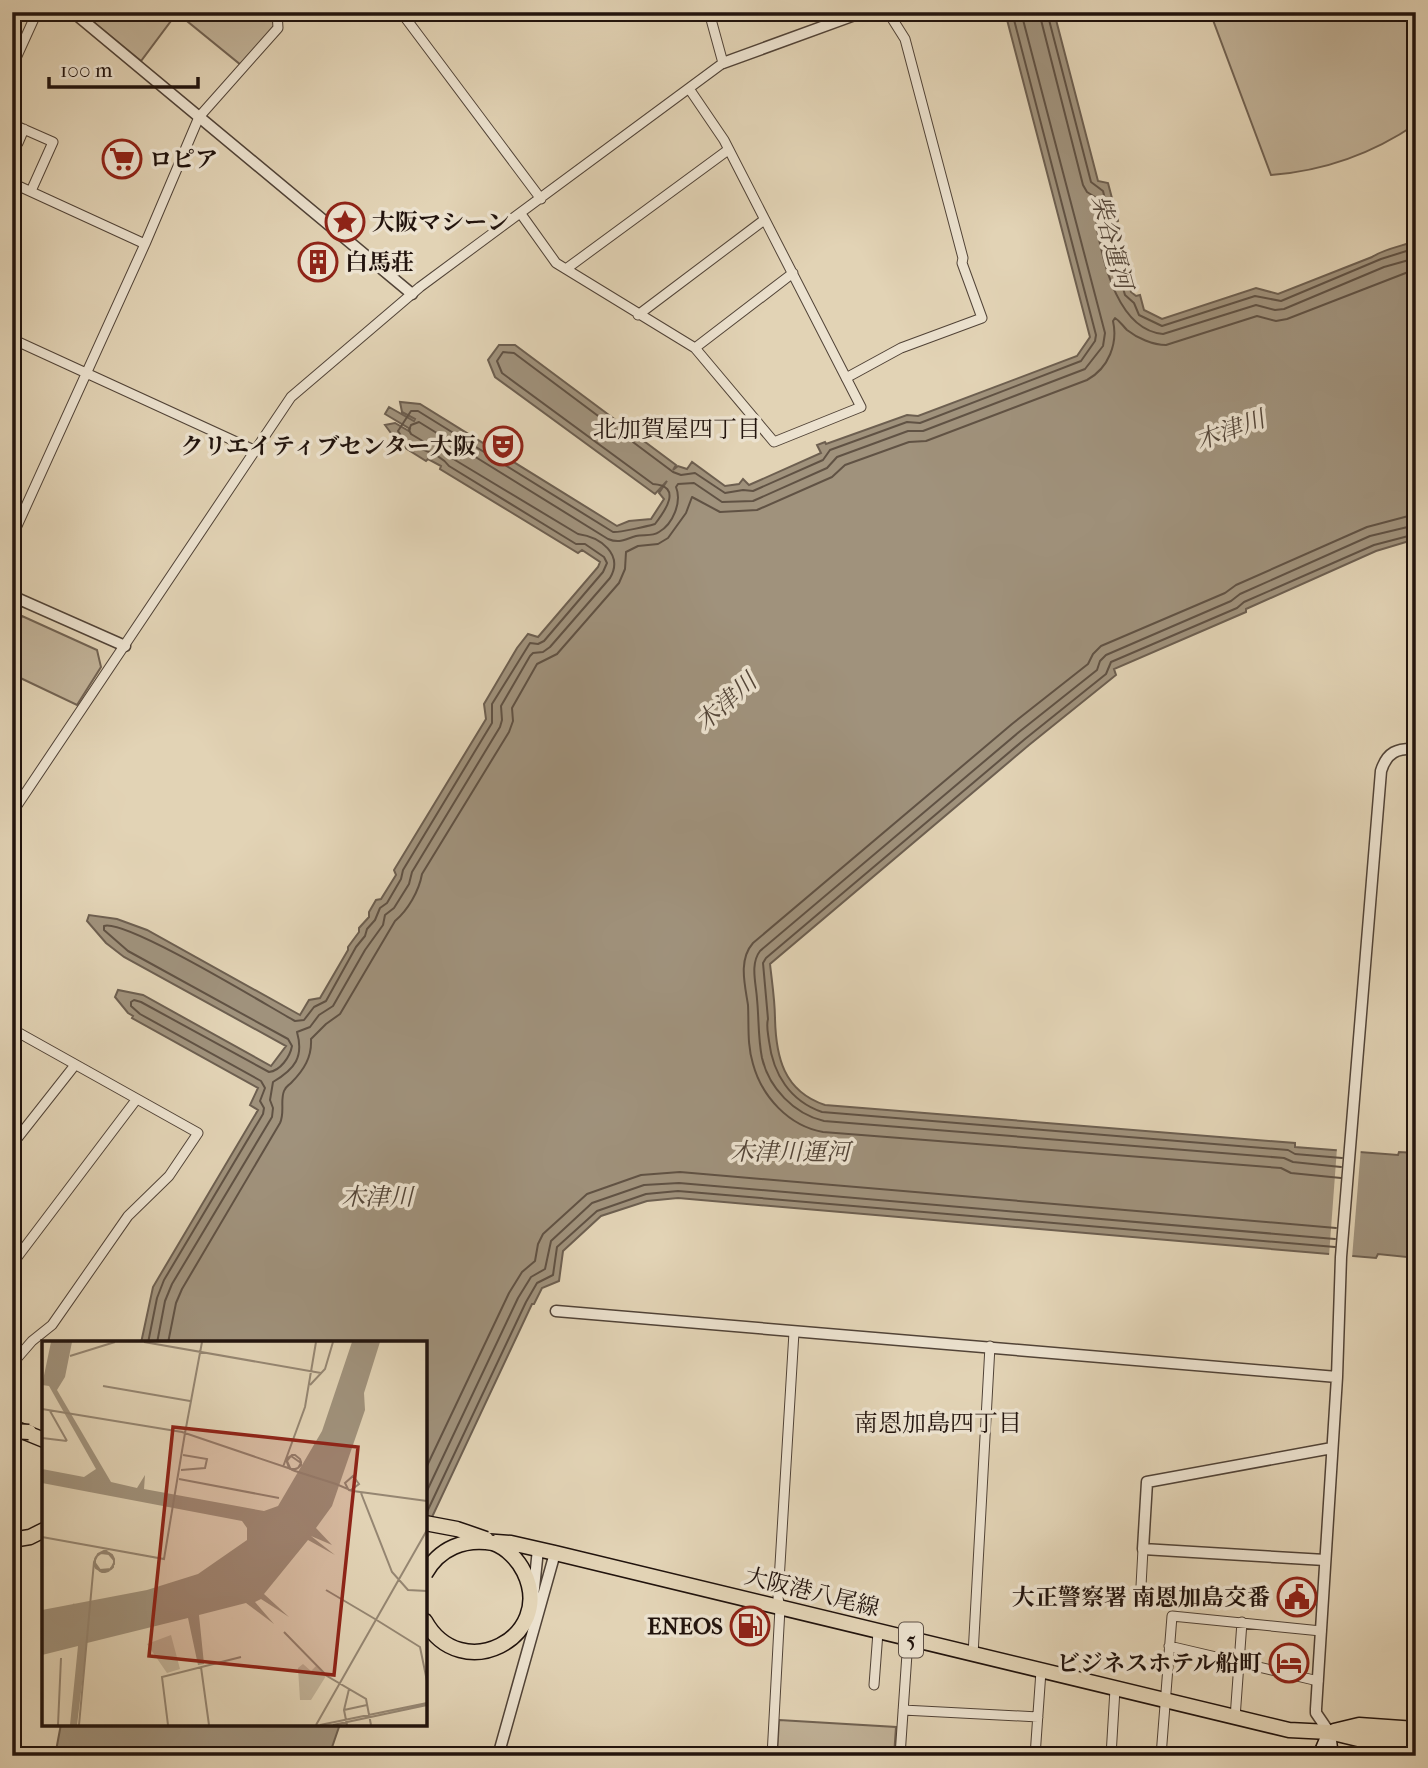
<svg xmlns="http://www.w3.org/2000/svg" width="1428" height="1768" font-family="'IM FELL French Canon','Noto Serif JP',serif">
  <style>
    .green { fill: #c1b298; stroke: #716252; stroke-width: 2 }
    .water { fill: #a0927c; stroke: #6d5f50; stroke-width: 2 }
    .pier { fill: #e2d3b5 }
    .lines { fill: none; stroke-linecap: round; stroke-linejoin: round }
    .shore { stroke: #605244; stroke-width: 2 }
    .minor-casing { stroke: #514337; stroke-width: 11 }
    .tertiary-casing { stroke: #514337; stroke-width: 13 }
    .secondary-casing { stroke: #21130d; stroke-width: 15 }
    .primary-casing { stroke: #21130d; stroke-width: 17 }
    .minor { stroke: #ece2cf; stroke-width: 9 }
    .tertiary { stroke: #ece2cf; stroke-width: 10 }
    .secondary { stroke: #ece2cf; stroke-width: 12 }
    .primary { stroke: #e2d3b5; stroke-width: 14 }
    .primary-bridge-casing { stroke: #21130d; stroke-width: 17; stroke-linecap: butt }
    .primary-bridge { stroke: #e2d3b5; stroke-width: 14 }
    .labels { text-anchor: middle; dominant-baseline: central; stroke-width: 7; stroke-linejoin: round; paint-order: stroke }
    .shield { fill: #ece2cf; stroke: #5e5147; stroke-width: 2 }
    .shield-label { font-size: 21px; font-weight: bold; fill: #21130d }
    .poi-label { font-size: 23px; font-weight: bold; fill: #21130d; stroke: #ece2cf; text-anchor: end }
    .street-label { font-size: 23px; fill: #21130d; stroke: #ece2cf }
    .water-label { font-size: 24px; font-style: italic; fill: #544639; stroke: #ece2cf }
    .neighbourhood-label { font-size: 24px; fill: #21130d; stroke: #ece2cf }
    .inset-river { fill: none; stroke: #a0927c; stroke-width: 3.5 }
    .inset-road { fill: none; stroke: #958672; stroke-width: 2 }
    .view { fill: #8f2418; fill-opacity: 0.15; stroke: #8f2418; stroke-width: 3.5 }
    .inset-edge { fill: none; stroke: #21130d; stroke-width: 3.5 }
  </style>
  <rect width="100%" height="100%" fill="#e2d3b5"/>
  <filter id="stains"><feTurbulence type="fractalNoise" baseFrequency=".00286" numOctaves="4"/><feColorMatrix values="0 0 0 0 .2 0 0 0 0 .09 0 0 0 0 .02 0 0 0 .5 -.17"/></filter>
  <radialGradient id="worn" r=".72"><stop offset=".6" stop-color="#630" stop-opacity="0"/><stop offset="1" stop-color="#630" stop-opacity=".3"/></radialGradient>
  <path class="green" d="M81,12H273L275,27L241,65L177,13L141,61Z
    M1210,12H1401L1416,33V124C1372,154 1324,171 1271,175Z
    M22,616L97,650L101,667L77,705L12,674V638Z
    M779,1720L896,1727L894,1756H777Z"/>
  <path class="water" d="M1005,12H1054L1098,181L1108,183L1118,221L1111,224L1131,292L1136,296L1140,295L1144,310L1162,319L1256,288L1278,294L1372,257C1384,249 1402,246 1416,241V539L1376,551L1246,609V612L1114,669L1116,675L1029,745L770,964C772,982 775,1001 775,1019C776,1056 783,1091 825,1105L1295,1143V1147L1398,1155L1399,1152L1416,1153V1258L1378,1254L1376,1258L678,1198L647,1201L601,1216L563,1251L559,1281L542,1288L534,1304H532L425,1532V1343H141L153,1287L258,1110L250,1105L258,1088L132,1018L133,1016L128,1013L115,997L118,990L143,995L271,1066L286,1046L124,957L106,943L87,921L89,915L117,919L147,930L300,1015L309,1000L320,998L348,950V947L359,932V928L369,917V912L376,900L381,899L396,875L394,870L486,719L484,704L517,648L528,634L538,637L598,567L600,562L582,550L578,553L440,469L441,466L428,459L426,461L399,444L385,425L395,423L409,431L410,429L385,414L389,407L414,421L415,419L402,412L400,402L420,404L617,526L629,521L651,519L664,499L659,493L667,481L655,494L495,377L488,360L499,345H515L676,465L673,470L678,466L687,469L692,462L725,486L739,484L743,479L749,485L821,453L817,445L825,442L826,444L907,415L918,416L1077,356L1090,337Z
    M61,1724H340L329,1756H55Z"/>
  <path class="pier" d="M1361,1147L1352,1258L1329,1256L1337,1148Z"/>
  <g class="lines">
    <path class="shore" d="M1039,12L1083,185L1087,192L1095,197C1096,202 1100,209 1099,213C1098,220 1095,222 1097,229C1104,266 1119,330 1163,334L1256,305L1275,310L1284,309L1384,267L1416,258
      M1047,12L1091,182L1103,191L1109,215L1105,226L1125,295L1134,303L1139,315L1162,326L1255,296L1281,301L1381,259L1416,248
      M1342,1158L1295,1154L1288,1150L822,1112C790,1101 773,1074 769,1041C768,1033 766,1026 768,1019L763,963L766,958L1025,739L1106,674L1111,662L1237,608L1244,602L1374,545L1416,534
      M1341,1167L1293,1162L1284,1158L824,1121C794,1114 769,1088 762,1058C758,1038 759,1019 757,999C756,983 750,964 760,951L1019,732L1097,670L1100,661L1106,655L1231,601L1240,594L1370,536L1416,525
      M1341,1178L1291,1173L1281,1168L823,1132C789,1126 762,1097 753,1064C747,1045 749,1025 748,1005C745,985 738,960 753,943L1012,724L1088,664L1093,654L1101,646L1225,593L1236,585L1367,527L1416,514
      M148,1343L157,1298L164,1280L263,1114L264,1108L260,1101L265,1088L261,1081L140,1014L131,1006V1002L134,1000L141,1002L269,1072C280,1071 290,1057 292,1046L288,1039L128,951L104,930V926C126,919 266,1005 295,1021L304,1020L314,1007L326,1001L356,947L365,936L367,929L375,920L380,908L387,903L401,879L403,870L492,723V704L530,643L538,644L544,641L603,572L607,563L604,557L585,544H576L449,466C436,448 410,452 398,431L411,411H418L613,532C618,533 648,526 655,524C665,511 683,486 653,484L502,373L497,361L503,352L514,353L673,472L681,475L695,473L725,493L743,490L753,491L823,460L830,450L907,422L920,423L1081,361L1095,341L1096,335L1012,12
      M157,1343L165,1301L172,1284L272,1117L273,1108L270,1100L273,1082C295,1069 304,1057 297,1032L310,1027L319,1015L333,1006L365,950L383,925L385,915L394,908L409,884L412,872L500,727L502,720L501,706L530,656L533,653L543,652L550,647L610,578C624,554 600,537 578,534L455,460L437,446L426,443L411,434L409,430L411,425L419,422L608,539C620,544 625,539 636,536C643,534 652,537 659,532C673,524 682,502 676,487L678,484L694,483L722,502L753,501L827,468L837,457L908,431H923L1085,369L1103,346L1105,333L1021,12
      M168,1343L176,1303L182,1289L280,1123C285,1112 280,1101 284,1091C286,1086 288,1086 291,1083C304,1070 312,1057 311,1039L326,1024L340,1014L395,921C408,910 419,891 422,874L509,732L513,721L512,708L537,664L557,654L619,583L625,569L626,552L638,546L658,544L668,538L686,513L692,497L720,512L757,510L832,477L845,465L909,442L926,441L1087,380C1109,368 1118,343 1113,321L1115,318C1120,321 1122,325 1127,330C1137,338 1153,345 1166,345L1257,316L1276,321L1287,319L1416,269
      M425,1470L509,1293L522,1272L535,1261L538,1244L543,1234L587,1194L641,1175L680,1172L1336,1228
      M425,1495L518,1298L531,1277L545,1269L551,1241L592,1203L644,1185L679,1183L1335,1239
      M426,1514L526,1302L537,1283L553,1275L557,1247L597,1211L646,1194L678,1191L1335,1247"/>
    <defs>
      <path id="minor" d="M401,12L541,199
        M12,67L37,12
        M690,90L724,140L861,407L774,442L695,348
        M12,124L53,142L31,191
        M18,143L24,129
        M12,183L145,244
        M521,214L556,263L695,348L793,273
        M566,269L728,150
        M638,315L764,220
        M12,339L254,450
        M846,378L901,348L982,318L962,263L963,258L905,39L888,12
        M12,537L145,244L199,117L278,28L277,12
        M12,813L291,397L420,287L723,63L709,12
        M12,1029L198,1133L169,1176L128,1216L52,1325L32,1341L12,1364
        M12,1145L75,1065
        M12,1264L136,1100
        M1141,1586L1143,1549
        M1169,1646L1318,1681
        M973,1655L990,1346
        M874,1685L878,1632
        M903,1710L1038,1717
        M1235,1718L1242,1622
        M900,1754L922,1756
        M772,1756L780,1608L778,1598L794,1332
        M900,1756L908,1639
        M1035,1756L1041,1671
        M1111,1756L1115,1689
        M1161,1756L1172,1616L1321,1631
        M1380,1756L1381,1741"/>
      <path id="tertiary" d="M73,12L412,294
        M723,63L863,12
        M12,596L125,646
        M556,1311L1337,1377
        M1325,1560L1143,1549L1147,1482L1332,1448
        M533,1598L538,1549
        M1329,1732L1316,1713V1709L1337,1377L1341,1257L1381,771C1387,752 1397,748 1416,749
        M498,1756L555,1553"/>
      <path id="secondary" d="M1329,1733L1332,1756
        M1319,1756L1329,1732"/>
      <path id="primary" d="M17,1429L44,1440
        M12,1540L30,1537L44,1530
        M483,1541L511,1543L555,1553L1289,1730L1329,1732L1358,1739L1416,1743
        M425,1621C461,1686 556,1638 524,1572C518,1560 507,1548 493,1543
        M1334,1731L1359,1725L1416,1729"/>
    </defs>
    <use href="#minor" class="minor-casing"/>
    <use href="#tertiary" class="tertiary-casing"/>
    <use href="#secondary" class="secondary-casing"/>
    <use href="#primary" class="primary-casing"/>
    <use href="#minor" class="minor"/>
    <use href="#tertiary" class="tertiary"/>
    <use href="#secondary" class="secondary"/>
    <use href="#primary" class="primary"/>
    <defs>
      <path id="primary-bridge" d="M12,1431L29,1432
        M425,1523L457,1529L486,1539
        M425,1574C439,1548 465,1538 493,1543"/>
    </defs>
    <use href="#primary-bridge" class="primary-bridge-casing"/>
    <use href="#primary-bridge" class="primary-bridge"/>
  </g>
  <defs>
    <symbol id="supermarket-ring" viewBox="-11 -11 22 22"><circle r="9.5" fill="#ece2cf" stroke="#8f2418" stroke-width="1.5"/><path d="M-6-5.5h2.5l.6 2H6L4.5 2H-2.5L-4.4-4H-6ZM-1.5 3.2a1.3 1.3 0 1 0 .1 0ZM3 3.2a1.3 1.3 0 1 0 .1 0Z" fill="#8f2418"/></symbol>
    <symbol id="sight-ring" viewBox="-11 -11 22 22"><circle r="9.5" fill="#ece2cf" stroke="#8f2418" stroke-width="1.5"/><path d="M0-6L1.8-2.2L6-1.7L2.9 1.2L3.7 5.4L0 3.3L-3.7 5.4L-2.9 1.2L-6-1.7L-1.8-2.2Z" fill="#8f2418"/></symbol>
    <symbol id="building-ring" viewBox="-11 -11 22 22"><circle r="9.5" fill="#ece2cf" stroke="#8f2418" stroke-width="1.5"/><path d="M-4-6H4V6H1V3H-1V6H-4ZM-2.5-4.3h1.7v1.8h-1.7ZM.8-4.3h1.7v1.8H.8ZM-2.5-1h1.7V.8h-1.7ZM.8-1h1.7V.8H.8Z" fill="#8f2418"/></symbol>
    <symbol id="theatre-ring" viewBox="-11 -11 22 22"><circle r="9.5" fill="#ece2cf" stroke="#8f2418" stroke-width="1.5"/><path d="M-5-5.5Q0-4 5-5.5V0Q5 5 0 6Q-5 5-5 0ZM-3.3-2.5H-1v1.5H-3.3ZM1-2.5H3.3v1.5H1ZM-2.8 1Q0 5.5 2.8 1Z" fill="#8f2418"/></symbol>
    <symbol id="civic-ring" viewBox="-11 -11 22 22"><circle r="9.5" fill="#ece2cf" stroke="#8f2418" stroke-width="1.5"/><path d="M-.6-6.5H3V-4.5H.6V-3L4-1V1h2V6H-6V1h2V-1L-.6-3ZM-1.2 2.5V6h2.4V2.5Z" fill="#8f2418"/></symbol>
    <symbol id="fuel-ring" viewBox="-11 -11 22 22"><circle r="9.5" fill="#ece2cf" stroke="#8f2418" stroke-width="1.5"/><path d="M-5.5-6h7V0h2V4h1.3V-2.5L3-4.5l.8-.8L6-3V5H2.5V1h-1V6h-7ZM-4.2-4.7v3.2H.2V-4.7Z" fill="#8f2418"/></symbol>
    <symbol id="hotel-ring" viewBox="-11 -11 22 22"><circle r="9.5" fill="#ece2cf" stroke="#8f2418" stroke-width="1.5"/><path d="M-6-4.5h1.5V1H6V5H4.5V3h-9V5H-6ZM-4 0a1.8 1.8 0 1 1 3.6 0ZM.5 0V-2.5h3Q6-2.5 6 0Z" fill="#8f2418"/></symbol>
  </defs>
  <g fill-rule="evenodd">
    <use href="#supermarket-ring" x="100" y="137" width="44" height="44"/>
    <use href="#sight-ring" x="323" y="200" width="44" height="44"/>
    <use href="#building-ring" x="296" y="240" width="44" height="44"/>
    <use href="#theatre-ring" x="481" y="424" width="44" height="44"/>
    <use href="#civic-ring" x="1275" y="1575" width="44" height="44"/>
    <use href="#fuel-ring" x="728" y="1604" width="44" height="44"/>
    <use href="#hotel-ring" x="1267" y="1641" width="44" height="44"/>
  </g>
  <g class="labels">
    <rect class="shield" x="899" y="1622.5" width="24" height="35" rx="5"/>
    <g class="shield-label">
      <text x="911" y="1640">5</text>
    </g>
    <g class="poi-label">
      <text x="149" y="159" text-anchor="start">ロピア</text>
      <text x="372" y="222" text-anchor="start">大阪マシーン</text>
      <text x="345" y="262" text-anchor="start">白馬荘</text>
      <text x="476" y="446">クリエイティブセンター大阪</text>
      <text x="1270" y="1597">大正警察署 南恩加島交番</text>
      <text x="723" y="1626">ENEOS</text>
      <text x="1262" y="1663">ビジネスホテル船町</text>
    </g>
    <g class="street-label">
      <text transform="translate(812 1592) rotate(14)">大阪港八尾線</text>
    </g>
    <g class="water-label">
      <text transform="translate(1112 242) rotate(75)">柴谷運河</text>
      <text transform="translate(1230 430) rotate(-20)">木津川</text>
      <text transform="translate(726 702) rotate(-42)">木津川</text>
      <text x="790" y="1152">木津川運河</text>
      <text x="377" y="1197">木津川</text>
    </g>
    <g class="neighbourhood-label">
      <text x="677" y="429">北加賀屋四丁目</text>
      <text x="938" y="1423">南恩加島四丁目</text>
    </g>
  </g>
  <g transform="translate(42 1341)">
    <rect width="385" height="385" fill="#e2d3b5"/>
    <path d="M129,294L138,328L125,332L105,303ZM261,323L269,330L274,325L284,335L269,359H258L256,327Z" fill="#c1b298"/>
    <path d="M9,1H30L23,36L15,49L69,141L95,147L103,134L102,148L222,170L236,165L280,90L310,1H338L322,52L323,69L290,165L274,187L290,204L269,195L293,214L266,199L222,253L247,276L219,258L213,261L232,283L204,262L157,274L162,323L156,324L146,277L45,302L35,384H28L36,305L0,314V269L105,249L156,233L205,199V187L200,180L0,142V128L42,136L54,128L7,45L0,44Z" fill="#a0927c"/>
    <path class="inset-river" d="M21,307L33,263"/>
    <path class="inset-road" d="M102,1L279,32M28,15L73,1M268,44L283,28L291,1M61,45L148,60M0,68L140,91L249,128H253L256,127L259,122L249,115L245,120L248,127L249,128H254L256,127L259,124V121L258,118L253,114H250L249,115L247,116L245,118V121L247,127L248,128H249L250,129L253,130L294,143L306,148L307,149H309L317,143L311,135L303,142L306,148L307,149L311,150L385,160M8,70L25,100M143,92L160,1M0,97L25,100M241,126L263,66L274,1M139,129L163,127L165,118L141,114M137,138L237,157M319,152L350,231L366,249L385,250M0,196L122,218L143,92M284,249L333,278M333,278L378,306L385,340M242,291L285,335L324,358L329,384M159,326L167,384M302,369L325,364M16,384L19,317M37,384L52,221L55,215L59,212L67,213L72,219V223L71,224L69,228L66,230L63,231H60L58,230L57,229L54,227L53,224V219L55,215L56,214L59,212H67L69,214L72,219V222L70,226L69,227V228L67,229L66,230H58L54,226L53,224V219L54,216L56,214L59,212L61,211H65L67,212L70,214L72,218V222L71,224V226L69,228L58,229L53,222V218L54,216L55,215L56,213L66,208M126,384L120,336L199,316M274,384L385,189M278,384L385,362M291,384L385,364M305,384L302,369L307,348"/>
    <path class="view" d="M131,86L316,106L292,334L107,315Z"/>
    <rect width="385" height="385" class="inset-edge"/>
  </g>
  <rect width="1428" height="1768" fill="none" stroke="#e2d3b5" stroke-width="42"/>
  <rect x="14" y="14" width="1400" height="1740" fill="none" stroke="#21130d" stroke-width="3.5"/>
  <rect x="21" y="21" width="1386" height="1726" fill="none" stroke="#21130d" stroke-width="2"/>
  <path d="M49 77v10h149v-10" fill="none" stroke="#21130d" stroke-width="3.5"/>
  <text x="60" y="77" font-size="21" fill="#21130d" stroke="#ece2cf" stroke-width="5" paint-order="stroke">100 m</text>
  <rect width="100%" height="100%" filter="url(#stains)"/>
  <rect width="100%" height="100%" fill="url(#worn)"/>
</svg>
